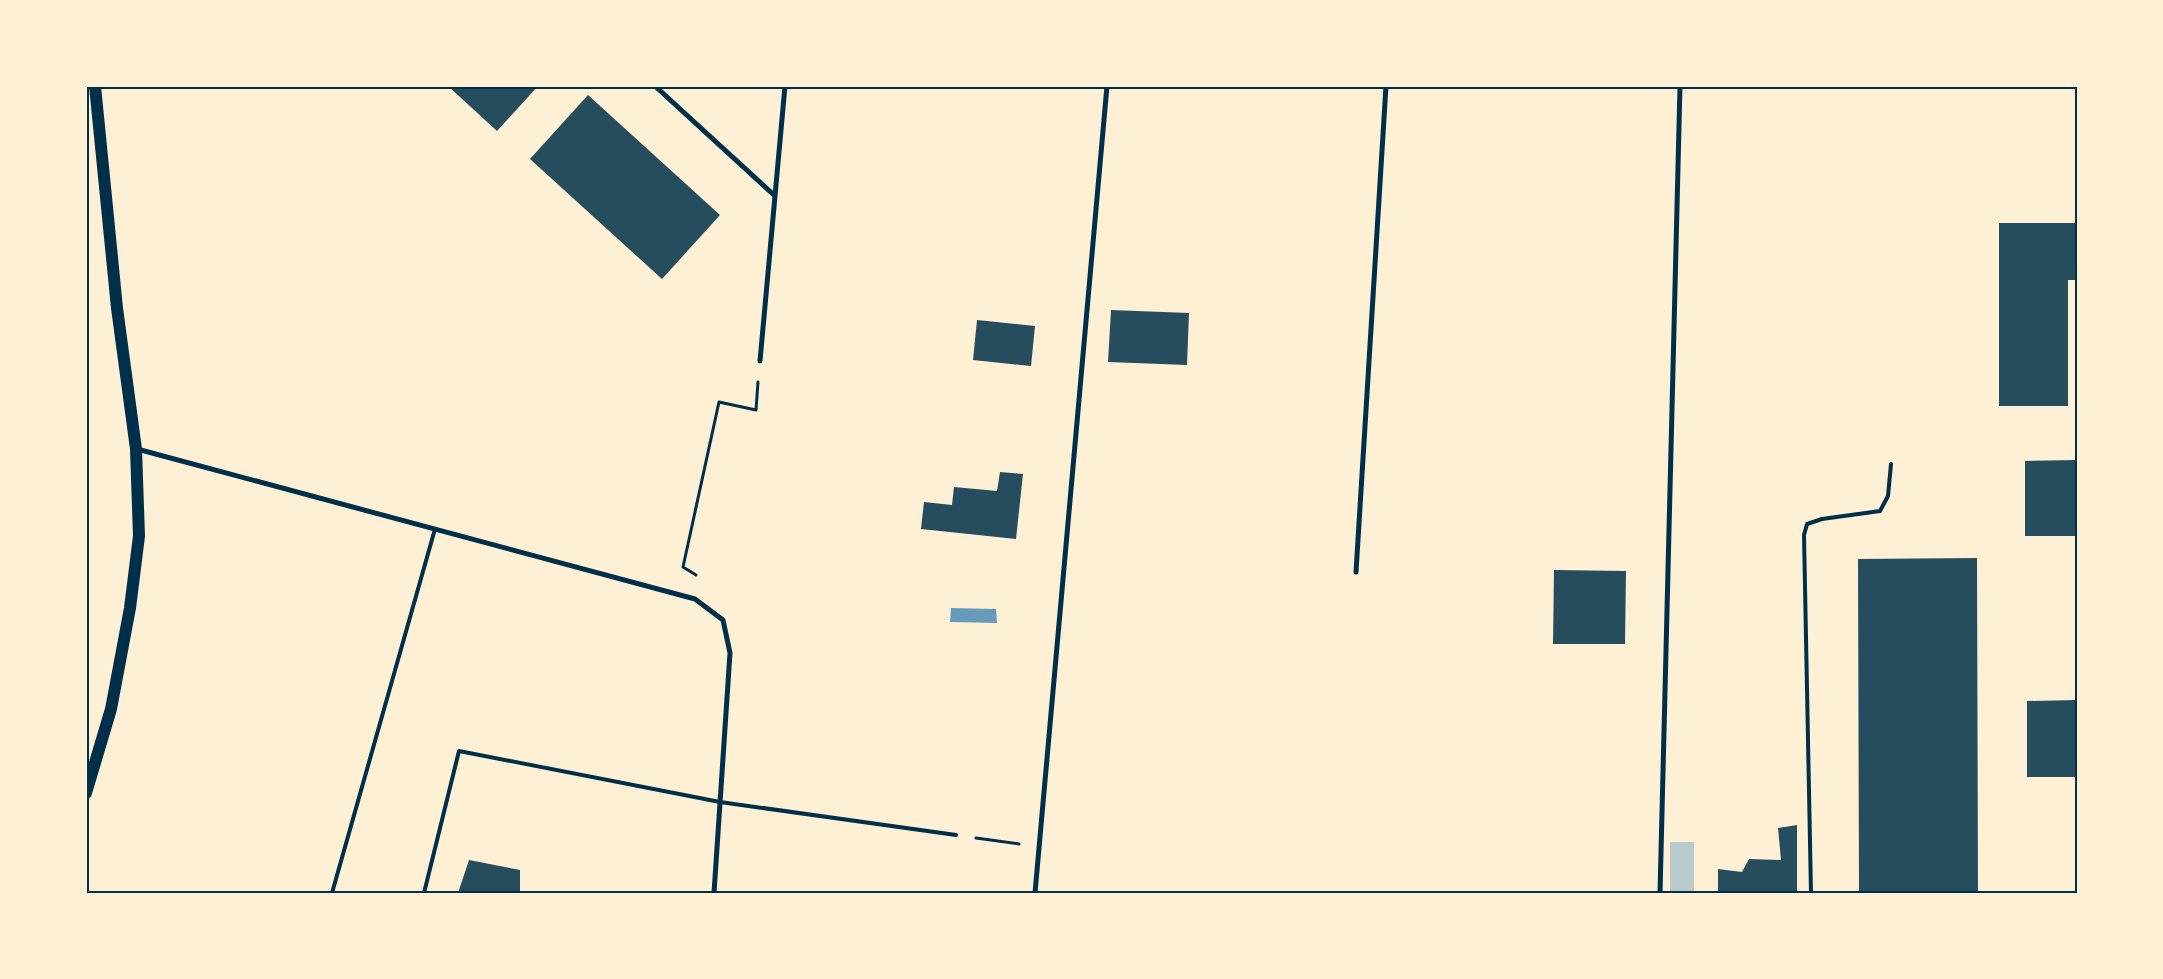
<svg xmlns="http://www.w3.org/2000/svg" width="2163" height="979" font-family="Commissioner,sans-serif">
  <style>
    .green { fill: #b9caca }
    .water { fill: #669bbc }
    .building { fill: #264d5e }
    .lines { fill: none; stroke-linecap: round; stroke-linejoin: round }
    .path { stroke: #003049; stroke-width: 3 }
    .service { stroke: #003049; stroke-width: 4 }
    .minor { stroke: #003049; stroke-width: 5 }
    .primary { stroke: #003049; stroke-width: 12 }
    .neatline { fill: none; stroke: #003049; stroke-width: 2 }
  </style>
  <rect width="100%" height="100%" fill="#fdf0d5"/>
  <path class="green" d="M1670,842H1694V893H1670Z"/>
  <path class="water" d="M951,608L996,609L997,623L950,622Z"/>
  <path class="building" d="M448,86H538L497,131Z
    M588,95L720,215L662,279L530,159Z
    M1999,223H2077V280H2068V406H1999Z
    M1111,310L1189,313L1187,365L1108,362Z
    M977,320L1035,326L1031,366L973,360Z
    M2077,460V536H2025V461Z
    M1000,472L1023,474L1016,539L921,529L924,502L952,505L954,487L997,491Z
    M1977,558L1978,893H1859L1858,559Z
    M1554,570L1626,571L1625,644H1553Z
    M2077,700V777H2027V701Z
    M1797,825V893H1718V869L1742,872L1749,859L1781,860L1778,828Z
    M469,860L520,870V893H458Z"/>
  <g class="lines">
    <path class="path" d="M696,575L683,567L719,402L756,410L758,382
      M976,838L1019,844"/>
    <path class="service" d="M332,893L435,529
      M424,893L459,751L720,802L956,835
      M1811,893L1804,535L1807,524L1822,519L1880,511L1888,496L1891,464"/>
    <path class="minor" d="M655,86L775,196
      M760,361L785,86
      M137,449L695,599L723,620L730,653L714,893
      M1356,572L1386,86
      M1035,893L1107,86
      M1660,893L1680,86"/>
    <path class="primary" d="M86,793L111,709L130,608L139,536L136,449L117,308L95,86"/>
  </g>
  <rect width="2163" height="979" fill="none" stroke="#fdf0d5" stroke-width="175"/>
  <rect x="88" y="88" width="1988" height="804" class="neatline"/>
</svg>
